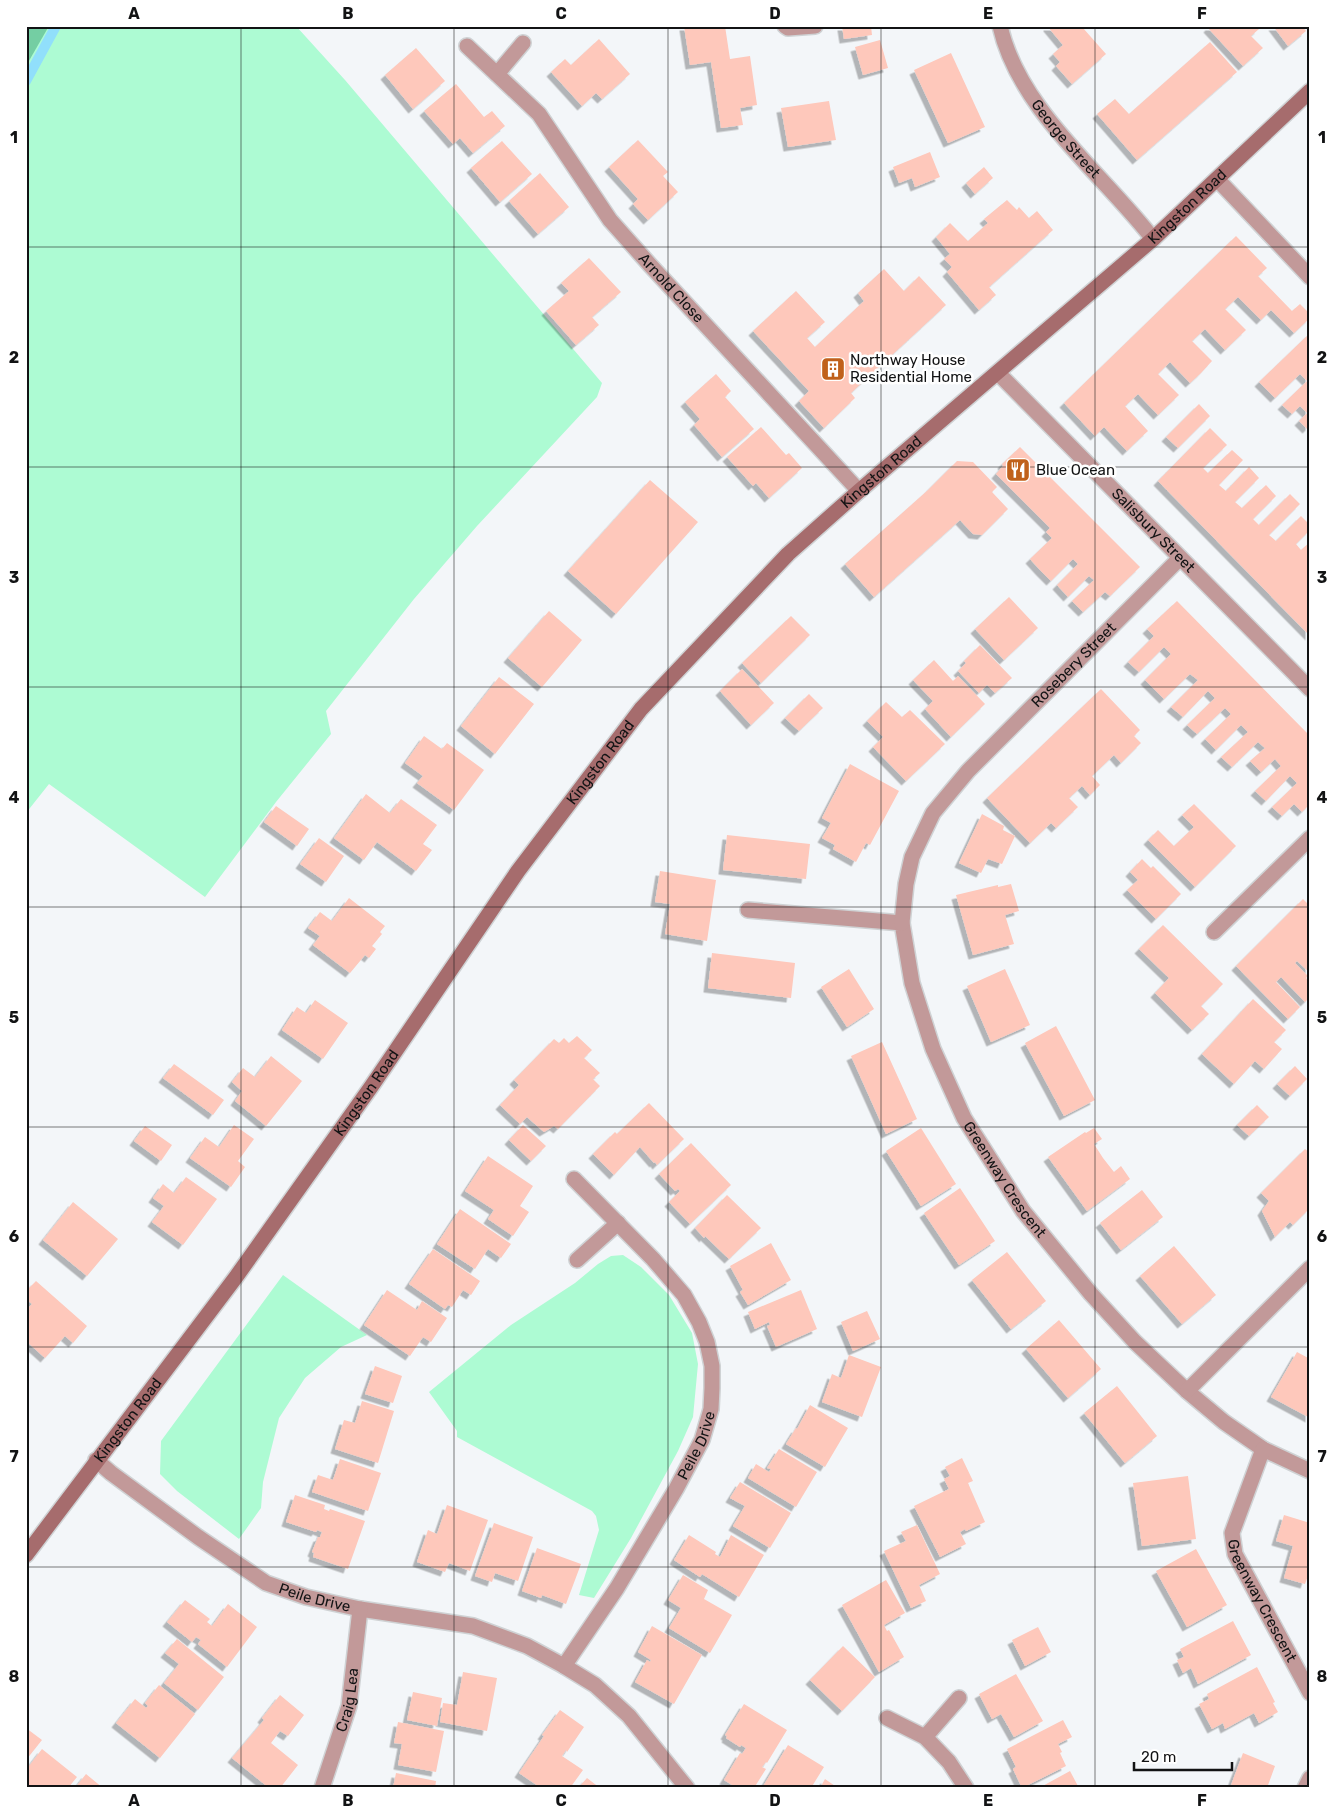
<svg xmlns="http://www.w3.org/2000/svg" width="1336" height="1814" font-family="Rubik,sans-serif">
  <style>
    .green { fill: #adfbd3 }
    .forest { fill: #74cea3 }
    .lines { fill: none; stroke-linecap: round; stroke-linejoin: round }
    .stream { stroke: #91dffb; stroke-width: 10 }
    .building { fill: #fec8bb; filter: url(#shadow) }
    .street-casing { stroke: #cfd2d4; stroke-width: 18 }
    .secondary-casing { stroke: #cfd2d4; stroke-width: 18 }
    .street { stroke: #c29999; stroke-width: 15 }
    .secondary { stroke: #a66c6d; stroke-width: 15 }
    .grid { fill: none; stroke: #121314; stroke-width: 1; stroke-opacity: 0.55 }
    .labels { text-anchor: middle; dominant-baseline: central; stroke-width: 5; stroke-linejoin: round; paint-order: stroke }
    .street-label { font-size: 15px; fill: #121314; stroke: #fff }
    .poi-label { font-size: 15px; fill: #121314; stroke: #fff; text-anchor: start }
    .neatline { fill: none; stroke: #121314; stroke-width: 2 }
    .grid-label { font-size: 16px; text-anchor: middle; font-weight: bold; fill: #121314 }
  </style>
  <defs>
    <filter id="shadow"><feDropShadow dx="-4.5" dy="4.5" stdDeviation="0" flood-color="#0004"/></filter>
  </defs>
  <rect width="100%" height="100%" fill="#f3f6f9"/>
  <path class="green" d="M26,26H296L345,80L602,383L597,397L477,526L414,599L326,711L331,734L276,802L205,897L49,784L26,813Z
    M623,1255L641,1267L669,1295L692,1333L698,1364L693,1417L678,1451L631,1538L594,1598L579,1595L599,1530L596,1516L592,1511L457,1437V1431L429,1392L511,1325L575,1283L598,1264L611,1256Z
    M283,1275L367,1335L341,1347L305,1378L279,1418L263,1482L261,1508L239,1539L177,1491L160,1474L161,1441Z"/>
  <path class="forest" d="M26,26H49L26,66Z"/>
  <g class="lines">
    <path class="stream" d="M26,81L56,26"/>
  </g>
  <path class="building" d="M684,26H725L730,59L750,56L757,105L740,108L743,125L721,128L711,62L690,65Z
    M842,26H871L872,35L844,39Z
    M1048,26H1084L1083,28L1106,54L1072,84L1056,66L1060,62L1053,54L1063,45L1048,27Z
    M1210,26H1257L1259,29L1251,36L1263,48L1243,66L1208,28Z
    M1273,26H1302L1306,31L1288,46Z
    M599,39L630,74L602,99L596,93L582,106L551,72L565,59L571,65Z
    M880,40L888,68L863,75L855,47Z
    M1210,42L1237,72L1137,160L1097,114L1115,99L1129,114Z
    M416,48L445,81L413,109L385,75Z
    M951,53L985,127L948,143L914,70Z
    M456,84L484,117L492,111L505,126L473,153L460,138L453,144L424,111Z
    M829,101L836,140L788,147L781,108Z
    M638,140L668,172L663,176L678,192L648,220L633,204L638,199L609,167Z
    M502,141L532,174L500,202L471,168Z
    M930,152L940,177L915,187L912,178L899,183L893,167Z
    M984,167L993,178L975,194L966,183Z
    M540,173L569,207L538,234L509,201Z
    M1007,200L1017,210L1019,207L1029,218L1037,211L1053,230L989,287L996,295L979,310L947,272L952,267L944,259L950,254L936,237L950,223L968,241L988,223L984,219Z
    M1236,236L1267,268L1258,276L1292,311L1300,304L1310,314V318L1294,333L1271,310L1261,320L1238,297L1225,309L1246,330L1225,350L1205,329L1192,341L1212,361L1201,373L1190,383L1170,362L1158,374L1179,395L1158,415L1138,394L1125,406L1148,431L1137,441L1127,451L1104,427L1095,436L1064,403Z
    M589,258L621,292L592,317L599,325L576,345L546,311L569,291L561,283Z
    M884,269L904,291L919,276L946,305L851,393L855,398L824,428L799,401L809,391L753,331L796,291L825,322L807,338L815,347L864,301L858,293Z
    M1310,333V426L1307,429L1299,421L1307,413L1300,406L1292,414L1282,405L1307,381L1300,374L1275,398L1259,382Z
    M716,374L731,391L725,397L754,429L722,457L694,425L700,419L685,402Z
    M1199,404L1210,416L1178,448L1166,437Z
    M761,427L786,455L789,453L802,468L769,498L756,483L753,486L727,457Z
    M1210,428L1227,445L1203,468L1208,473L1232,450L1243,460L1219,485L1226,491L1249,467L1259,478L1235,502L1242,508L1266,485L1276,496L1253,519L1259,525L1290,494L1300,504L1269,535L1276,541L1301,516L1310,525V530L1296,544L1301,550L1310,542V636L1158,481Z
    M1020,447L1140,567L1110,596L1105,592L1083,612L1072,601L1094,580L1089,576L1068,597L1057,585L1078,564L1073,559L1051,581L1040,570L1030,559L1052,538L1046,532L1050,528L996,474L1003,466L1002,464Z
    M957,461L973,462L997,487L992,492L1008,509L982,535L973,534L960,520L874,597L845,564L928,490Z
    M650,480L698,522L616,614L568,571Z
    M1009,597L1038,628L1004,660L975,629Z
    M1177,601L1310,736V804L1302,812L1294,804L1282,816L1272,807L1297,783L1290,776L1266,801L1255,791L1281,766L1275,759L1261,772L1250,761L1265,748L1258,742L1232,767L1221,757L1248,732L1241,725L1216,750L1205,739L1231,714L1225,708L1197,734L1187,725L1215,698L1208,691L1183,717L1171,707L1198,680L1190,674L1164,699L1145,680L1171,654L1164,647L1139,672L1128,662L1154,636L1147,629Z
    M549,611L582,640L542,687L508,658Z
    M791,616L810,635L761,683L742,663Z
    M980,645L1012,678L995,693L987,685L979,693L958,671L966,663L964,661Z
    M934,660L953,681L958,676L985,704L951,737L925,709L933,701L913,680Z
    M742,669L774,703L751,725L720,691Z
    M499,677L534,704L495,754L461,726Z
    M1101,689L1140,730L1134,736L1141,743L1121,763L1114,755L1092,776L1100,785L1090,795L1082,786L1069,798L1078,807L1056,828L1051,823L1030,843L987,798Z
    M809,694L823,708L799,731L785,718Z
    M886,702L902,717L910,710L945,744L906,781L873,747L883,737L867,721Z
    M424,736L442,749L447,743L484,770L454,810L417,783L423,776L405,763Z
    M850,764L899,791L870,845L866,843L856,862L833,849L835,845L822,838L831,823L822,818Z
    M366,794L390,813L401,799L437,825L423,844L432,850L416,871L377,842L364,860L334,838Z
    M1194,804L1236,846L1195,887L1148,840L1158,830L1174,846L1194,827L1182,815Z
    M276,806L309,829L297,846L264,822Z
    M982,814L1004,826L1003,830L1015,836L1002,864L988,859L981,873L959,863Z
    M727,835L810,844L806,879L723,870Z
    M319,838L344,856L326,882L300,864Z
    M1142,859L1151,868L1153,866L1181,894L1156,919L1127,890L1138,880L1130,872Z
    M660,871L716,880L707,941L665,934L670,904L655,902Z
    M1011,884L1019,911L1005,915L1014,944L973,955L956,895L998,885V887Z
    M349,898L385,926L380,932L382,934L372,946L376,949L369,958L365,955L350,973L313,945L320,936L308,928L320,912L332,921Z
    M1303,899L1310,906V973L1297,961L1295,963L1308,976L1306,978L1310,982V997L1305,1002L1281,977L1276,982L1300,1007L1288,1019L1236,966Z
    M1163,925L1223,984L1201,1006L1209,1014L1192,1030L1155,993L1169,978L1139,949Z
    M712,953L795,963L791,998L708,988Z
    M849,969L874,1009L847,1027L821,987Z
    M1005,969L1030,1025L991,1042L967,986Z
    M1253,999L1286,1030L1274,1042L1282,1049L1264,1069L1255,1061L1234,1084L1202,1054Z
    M315,1000L348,1023L323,1059L282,1030L297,1007L306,1013Z
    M1056,1026L1095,1100L1064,1116L1025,1043Z
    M577,1036L592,1050L584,1058L600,1073L593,1079L600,1086L558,1129L554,1126L544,1132L527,1117L520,1124L500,1105L519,1085L514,1080L554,1039L559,1043L564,1038L569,1043Z
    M882,1042L917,1119L886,1134L851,1056Z
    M271,1056L302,1081L266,1126L235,1101L242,1091L232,1082L243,1068L255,1077Z
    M174,1064L224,1100L213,1115L163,1078Z
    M1295,1066L1307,1079L1290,1096L1277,1084Z
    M649,1103L684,1139L657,1165L655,1162L654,1163L640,1147L614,1175L593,1154L615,1132L617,1134Z
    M1257,1105L1269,1117L1249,1136L1237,1125Z
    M234,1125L254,1139L238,1161L245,1167L231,1187L190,1158L205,1137L219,1147Z
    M523,1125L546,1146L531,1161L509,1140Z
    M145,1126L172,1145L161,1161L134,1141Z
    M921,1128L956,1184L921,1206L886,1151Z
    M1094,1128L1102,1139L1094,1144L1103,1158L1114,1172L1121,1166L1130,1179L1087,1211L1048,1157L1085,1132L1086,1133Z
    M691,1143L731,1185L690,1224L669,1202L680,1191L678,1189L675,1191L659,1174Z
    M1305,1149L1310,1153V1208L1293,1225L1290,1222L1275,1237L1262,1211L1269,1201L1261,1193Z
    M488,1156L533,1186L520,1206L529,1212L513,1236L488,1219L494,1210L465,1191Z
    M186,1177L217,1199L183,1245L152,1222L164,1206L153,1198L163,1184L174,1193Z
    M960,1188L995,1241L959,1265L924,1213Z
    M1142,1190L1163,1217L1121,1250L1100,1223Z
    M727,1195L761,1228L729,1259L705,1236L704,1238L695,1228Z
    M73,1202L118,1239L87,1276L43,1240Z
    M460,1209L511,1244L501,1258L488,1249L475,1269L437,1244Z
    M771,1243L791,1280L748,1305L740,1292L743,1290L730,1266Z
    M1174,1246L1216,1295L1182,1324L1140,1276Z
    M433,1249L480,1281L471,1295L463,1290L452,1307L448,1305L445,1309L409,1284Z
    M1007,1252L1046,1301L1011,1329L972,1280Z
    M36,1281L87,1326L73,1343L65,1336L45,1358L26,1341V1310L32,1304L26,1299V1291Z
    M387,1290L417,1310L422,1301L447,1318L431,1342L423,1337L410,1356L364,1325Z
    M801,1290L817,1329L776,1347L767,1326L770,1325L769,1322L755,1329L748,1312Z
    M867,1311L880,1339L853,1351L841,1322Z
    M1059,1320L1101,1369L1068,1398L1026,1349Z
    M1297,1352L1310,1359V1418L1271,1397Z
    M849,1355L881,1367L862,1417L822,1402L832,1374L841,1378Z
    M375,1366L402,1376L393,1403L365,1394Z
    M1117,1386L1157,1436L1125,1463L1084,1413Z
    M362,1401L394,1411L378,1463L335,1449L344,1420L355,1423Z
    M810,1405L848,1428L825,1467L786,1444L796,1428L797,1429Z
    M779,1449L817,1472L796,1507L748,1478L756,1464L769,1472L771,1469L767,1468Z
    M962,1458L973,1481L968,1483L985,1522L966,1531L965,1529L960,1532L966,1544L940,1557L914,1506L949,1489L944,1479L950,1476L945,1467Z
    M340,1459L381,1473L368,1511L312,1492L318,1475L333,1480Z
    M1188,1476L1196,1539L1142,1546L1133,1483Z
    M740,1482L791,1513L770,1548L733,1526L745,1506L730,1498Z
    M295,1495L325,1505L324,1509L329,1511L330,1509L365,1521L348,1569L313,1557L314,1553L312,1552L318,1537H320L322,1532L317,1530L316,1532L286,1522Z
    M447,1505L488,1520L470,1571L449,1563L445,1572L417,1562L428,1530L437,1534Z
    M1284,1515L1310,1523V1570L1305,1584L1284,1578L1293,1546L1276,1541Z
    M494,1523L533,1537L518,1581L495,1573L492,1582L475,1576Z
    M917,1525L940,1574L919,1585L926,1601L911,1608L884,1551L906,1541L901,1532Z
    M689,1535L716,1552L715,1554L720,1557L731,1535L764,1555L739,1597L702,1574L700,1577L674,1560Z
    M537,1548L581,1564L566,1604L542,1595L541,1598L522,1591Z
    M1196,1549L1227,1605L1187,1627L1156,1571Z
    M683,1575L708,1590L704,1599L732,1615L710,1653L669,1628L681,1608L668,1600Z
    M886,1580L905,1613L884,1625L887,1631L889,1630L904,1657L879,1672L842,1605Z
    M185,1600L210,1619L207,1622L212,1626L228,1604L257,1627L227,1667L198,1644L201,1640L196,1637L192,1642L167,1622Z
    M1233,1621L1251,1655L1198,1684L1191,1668L1183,1673L1177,1660L1184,1657L1180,1649Z
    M652,1626L702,1655L674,1704L635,1682L647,1660L650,1662L651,1660L638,1652Z
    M1038,1627L1051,1652L1025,1666L1012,1640Z
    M177,1639L224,1677L198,1710L164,1683L179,1664L165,1653Z
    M843,1646L875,1677L842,1711L810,1680Z
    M1257,1667L1275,1702L1273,1703L1278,1712L1259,1723L1254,1713L1225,1729L1223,1723L1212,1729L1199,1704L1209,1699L1207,1694Z
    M463,1672L497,1678L487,1731L440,1722L443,1703L457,1705Z
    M1016,1674L1043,1721L1014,1737L1001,1714L992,1719L979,1694Z
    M159,1685L195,1714L160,1758L116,1723L135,1699L146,1708L148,1706L145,1703Z
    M413,1692L442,1698L437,1726L407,1720Z
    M280,1695L304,1715L288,1736L280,1731L271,1743L298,1765L280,1788H269L232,1758L264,1720L262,1718Z
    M744,1704L787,1730L767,1763L766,1762L762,1767L766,1769L754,1788H737L724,1780L740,1753L742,1754L746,1748L741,1745L740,1747L726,1738L727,1736L725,1735Z
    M560,1710L584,1727L567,1752L566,1750L562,1756L583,1770L570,1788H541L519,1773L544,1736L542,1735Z
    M1063,1720L1072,1737L1058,1744L1062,1752L1060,1753L1066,1766L1022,1788L1013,1769L1016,1767L1007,1749Z
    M398,1722L444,1731L436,1772L398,1765L402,1744L394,1743Z
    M26,1728L42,1740L26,1760Z
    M788,1745L824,1767L811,1788H762Z
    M42,1749L77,1777L68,1788H26V1770Z
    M1243,1753L1275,1766L1267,1788H1230Z
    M1070,1771L1079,1788H1039Z
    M396,1773L436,1781L435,1788H393Z
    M86,1774L103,1788H75Z
    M587,1778L600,1788H578Z
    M825,1779L838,1788H820Z"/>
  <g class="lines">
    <defs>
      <g id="street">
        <path d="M785,26L788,28L815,26"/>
        <path id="s1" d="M1000,26C1019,110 1102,173 1153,239"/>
        <path id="s2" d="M467,46L539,114L610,220L650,265L859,491"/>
        <path d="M497,74L523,43"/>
        <path d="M1217,179L1310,277"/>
        <path id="s3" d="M998,373L1310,689"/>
        <path id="s4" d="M748,910L902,923L912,983L933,1049L964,1118L1023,1211L1091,1294L1135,1342L1187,1391L1224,1422L1263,1449L1310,1471"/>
        <path id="s5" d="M902,923L906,884L912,857L933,813L968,771L1180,558"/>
        <path d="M1214,932L1310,838"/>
        <path d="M577,1260L618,1223"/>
        <path d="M1187,1391L1310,1268"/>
        <path id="s6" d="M1263,1449L1232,1533L1235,1554L1310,1693"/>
        <path id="s7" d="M96,1460L111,1473L198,1537L266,1583L306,1597L360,1609L473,1626L527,1646L564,1666L595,1685L629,1716L687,1788"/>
        <path id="s8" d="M564,1666L617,1588L676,1489L702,1440L711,1409L712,1388V1366L707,1342L699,1322L684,1295L653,1259L574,1179"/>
        <path d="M887,1718L925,1737L949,1762L966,1788"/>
        <path d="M925,1737L959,1698"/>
        <path id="s9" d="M322,1788L349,1706L360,1609"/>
        <path d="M1305,1788L1310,1778"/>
      </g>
      <g id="secondary">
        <path id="s10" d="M26,1555L236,1277L371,1087L518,871L641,709L788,554L859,491L1153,239L1310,91"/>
      </g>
    </defs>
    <use href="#street" class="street-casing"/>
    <use href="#secondary" class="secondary-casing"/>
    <use href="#street" class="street"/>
    <use href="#secondary" class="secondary"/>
  </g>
  <path class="grid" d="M241,26V1788M454,26V1788M668,26V1788M881,26V1788M1095,26V1788M26,247H1310M26,467H1310M26,687H1310M26,907H1310M26,1127H1310M26,1347H1310M26,1567H1310"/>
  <defs>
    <symbol id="building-square" viewBox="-11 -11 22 22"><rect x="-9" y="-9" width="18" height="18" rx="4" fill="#c0611b" stroke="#fff"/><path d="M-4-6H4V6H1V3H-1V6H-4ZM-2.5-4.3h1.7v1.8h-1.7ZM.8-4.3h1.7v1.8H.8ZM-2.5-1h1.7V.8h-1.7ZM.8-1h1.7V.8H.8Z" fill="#fff"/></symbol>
    <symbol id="restaurant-square" viewBox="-11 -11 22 22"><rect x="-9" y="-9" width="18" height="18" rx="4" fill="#c0611b" stroke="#fff"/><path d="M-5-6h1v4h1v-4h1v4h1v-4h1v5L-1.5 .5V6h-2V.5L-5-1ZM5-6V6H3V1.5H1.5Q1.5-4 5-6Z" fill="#fff"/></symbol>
  </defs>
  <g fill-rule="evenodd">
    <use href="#building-square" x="819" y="355" width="28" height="28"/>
    <use href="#restaurant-square" x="1004" y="456" width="28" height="28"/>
  </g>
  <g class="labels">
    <g class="street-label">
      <text stroke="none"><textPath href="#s1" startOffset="132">George Street</textPath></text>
      <text stroke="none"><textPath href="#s10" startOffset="1789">Kingston Road</textPath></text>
      <text stroke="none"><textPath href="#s2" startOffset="318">Arnold Close</textPath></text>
      <text stroke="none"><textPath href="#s10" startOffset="1384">Kingston Road</textPath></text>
      <text stroke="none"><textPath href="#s3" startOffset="221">Salisbury Street</textPath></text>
      <text stroke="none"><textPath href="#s5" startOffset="320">Rosebery Street</textPath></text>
      <text stroke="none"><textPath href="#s10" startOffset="979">Kingston Road</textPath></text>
      <text stroke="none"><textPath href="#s10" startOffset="574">Kingston Road</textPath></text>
      <text stroke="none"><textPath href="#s4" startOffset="434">Greenway Crescent</textPath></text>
      <text stroke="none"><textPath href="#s10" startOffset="169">Kingston Road</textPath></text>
      <text stroke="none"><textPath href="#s8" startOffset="258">Peile Drive</textPath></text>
      <text stroke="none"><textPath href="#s7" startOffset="261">Peile Drive</textPath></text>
      <text stroke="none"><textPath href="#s6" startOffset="164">Greenway Crescent</textPath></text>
      <text stroke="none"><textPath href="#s9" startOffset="92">Craig Lea</textPath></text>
    </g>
    <g class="poi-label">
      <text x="850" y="360">Northway House<tspan x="850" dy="17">Residential Home</tspan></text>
      <text x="1036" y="470">Blue Ocean</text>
    </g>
  </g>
  <rect width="1336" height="1814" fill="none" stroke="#ffffff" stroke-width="55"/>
  <path d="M1134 1762v8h98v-8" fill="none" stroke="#121314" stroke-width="2.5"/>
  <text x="1141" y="1762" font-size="15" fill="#121314" stroke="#ffffff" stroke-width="4" paint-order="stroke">20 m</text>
  <rect x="28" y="28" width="1280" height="1758" class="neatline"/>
  <g class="grid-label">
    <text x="134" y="19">A</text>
    <text x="348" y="19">B</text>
    <text x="561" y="19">C</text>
    <text x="775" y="19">D</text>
    <text x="988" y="19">E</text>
    <text x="1202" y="19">F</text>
    <text x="14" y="143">1</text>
    <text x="1322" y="143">1</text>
    <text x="14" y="363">2</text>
    <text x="1322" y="363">2</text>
    <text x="14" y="583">3</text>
    <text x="1322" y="583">3</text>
    <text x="14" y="803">4</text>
    <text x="1322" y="803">4</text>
    <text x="14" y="1023">5</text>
    <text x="1322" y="1023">5</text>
    <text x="14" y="1242">6</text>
    <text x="1322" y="1242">6</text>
    <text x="14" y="1462">7</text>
    <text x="1322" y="1462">7</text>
    <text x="14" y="1682">8</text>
    <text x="1322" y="1682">8</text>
    <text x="134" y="1806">A</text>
    <text x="348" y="1806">B</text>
    <text x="561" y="1806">C</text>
    <text x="775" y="1806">D</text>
    <text x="988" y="1806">E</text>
    <text x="1202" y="1806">F</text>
  </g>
</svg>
